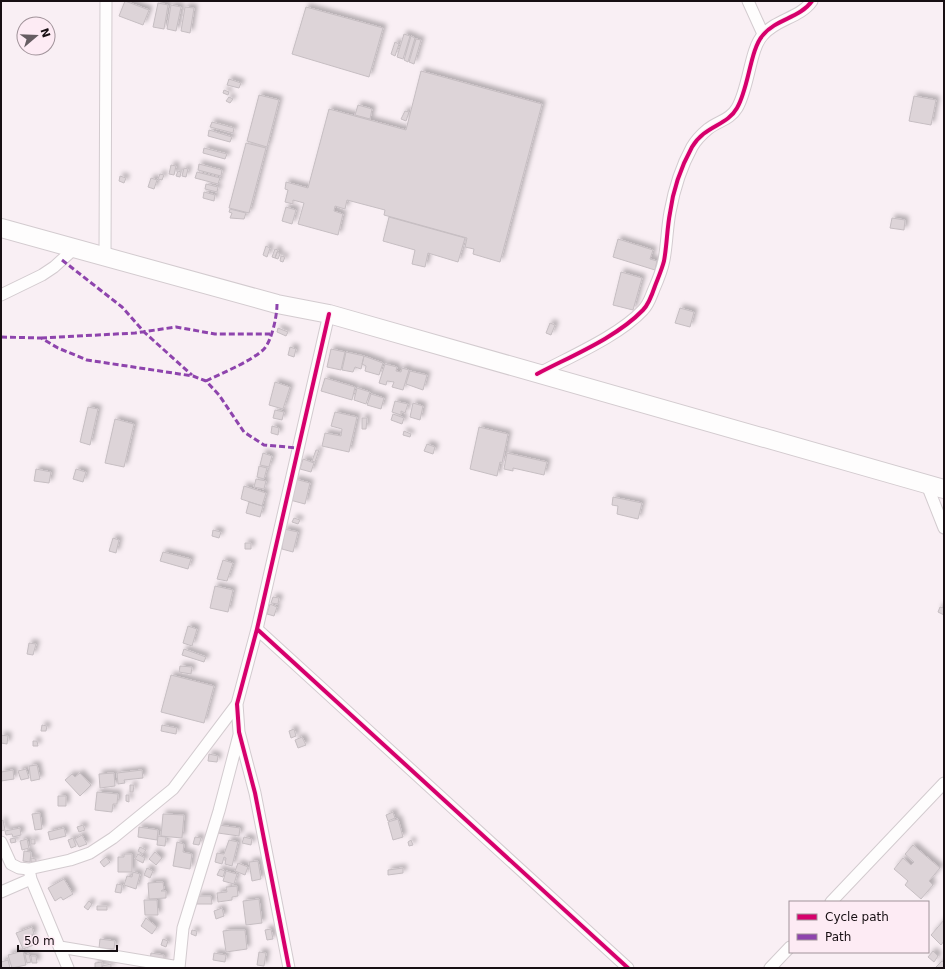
<svg xmlns="http://www.w3.org/2000/svg" width="945" height="969" font-family="'DejaVu Sans',sans-serif">
  <style>
    .building { fill: #ddd4d8; stroke: #c6bec2; filter: url(#shadow) }
    .lines { fill: none; stroke-linecap: round; stroke-linejoin: round }
    .street-casing { stroke: #d3cbcf; stroke-width: 13 }
    .primary-casing { stroke: #d3cbcf; stroke-width: 20 }
    .street { stroke: #fefdfd; stroke-width: 11 }
    .primary { stroke: #fefdfd; stroke-width: 18 }
    .quiet { stroke: #8e44ad; stroke-width: 3; stroke-dasharray: 6 3; stroke-linecap: butt }
    .cycleway-casing { stroke: #fdebf4; stroke-width: 6 }
    .cycleway { stroke: #d6006c; stroke-width: 4 }
  </style>
  <defs>
    <filter id="shadow"><feDropShadow dx="3.5" dy="-3.5" stdDeviation="2" flood-color="#0004"/></filter>
  </defs>
  <rect width="100%" height="100%" fill="#f9eff4"/>
  <path class="building" d="M125,1L149,10L143,25L119,16Z
    M158,3L168,5L164,29L153,27Z
    M171,5L181,7L176,31L167,29Z
    M185,7L194,8L190,33L181,31Z
    M306,7L383,28L369,77L292,54Z
    M404,34L410,36L403,59L397,57Z
    M411,36L415,38L408,62L404,60Z
    M416,39L421,40L414,64L409,62Z
    M395,42L399,44L395,56L391,54Z
    M421,71L542,104L500,262L473,254L474,249L465,247L467,238L384,215L385,210L347,200L345,209L335,206L334,211L343,214L338,235L298,224L304,203L293,200V204L285,202L288,190L285,189L286,182L308,188L329,109L406,130Z
    M229,79L241,83L239,88L227,85Z
    M224,90L229,92L228,95L223,93Z
    M259,95L279,100L267,147L247,141Z
    M914,96L936,100L931,125L909,121Z
    M229,97L233,99L230,103L226,101Z
    M358,105L372,109L370,119L355,115Z
    M405,111L409,112L406,121L401,119Z
    M212,122L234,128L233,133L210,127Z
    M209,130L232,137L230,142L208,136Z
    M246,143L266,148L249,213L229,208Z
    M204,148L227,154L225,159L203,153Z
    M199,164L222,170L221,176L198,170Z
    M171,165L176,166L174,175L169,174Z
    M184,168L188,169L186,177L182,176Z
    M178,171L181,172L180,177L176,176Z
    M197,172L220,178L218,184L195,178Z
    M160,174L164,175L162,180L158,179Z
    M120,176L126,178L124,183L119,181Z
    M151,178L157,180L154,189L148,187Z
    M206,184L218,187L217,192L205,189Z
    M204,192L215,195L214,201L203,198Z
    M286,207L296,210L292,224L282,221Z
    M230,209L246,213L244,219L230,218L232,213L229,212Z
    M389,217L465,238L458,262L428,253L425,267L412,264L415,250L383,241Z
    M892,218L905,220L904,230L890,228Z
    M618,239L653,250L650,259L657,261L655,270L613,257Z
    M266,246L270,248L267,257L263,255Z
    M275,249L278,250L275,258L272,257Z
    M277,252L280,254L278,259L275,258Z
    M281,256L285,257L283,262L280,261Z
    M621,272L642,278L633,310L613,305Z
    M680,308L694,312L690,327L675,323Z
    M550,323L555,325L551,335L546,333Z
    M278,328L288,332L286,336L277,332Z
    M290,347L296,349L294,357L288,355Z
    M331,349L345,352L341,370L327,367Z
    M346,352L364,356L361,369L355,367L353,372L342,370Z
    M364,356L383,363L379,375L365,371L366,366L362,364Z
    M385,364L397,367L396,371L401,372L402,368L409,370L403,390L392,387L394,382L387,381L386,385L379,383Z
    M410,371L427,375L423,390L406,384Z
    M325,378L355,387L352,400L321,391Z
    M275,382L290,387L283,409L269,405Z
    M357,388L370,392L366,404L354,400Z
    M371,394L384,398L381,409L367,405Z
    M395,401L408,404L405,413L401,411V415L392,412Z
    M413,403L423,406L420,420L410,417Z
    M88,407L98,409L90,445L80,442Z
    M275,410L284,412L282,420L273,418Z
    M335,412L357,417L349,452L322,446L325,433L341,436L342,429L331,426Z
    M393,414L404,418L402,424L391,420Z
    M362,418H367L366,429H362Z
    M115,419L134,424L124,467L105,463Z
    M272,426L279,428L278,435L271,433Z
    M479,427L508,434L502,463L500,462L497,476L470,469Z
    M404,431L411,434L410,437L403,435Z
    M427,444L435,447L433,454L424,451Z
    M316,450H319L315,462L312,461Z
    M263,453L272,456L269,467L260,465Z
    M507,453L547,462L544,475L513,468V471L504,469Z
    M303,459L314,463L311,472L300,469Z
    M259,466L267,468L264,479L257,477Z
    M36,469L51,472L49,483L34,481Z
    M76,469L86,472L83,482L73,479Z
    M256,479L266,481L264,489L254,487Z
    M295,479L310,483L305,504L290,500Z
    M244,486L266,493L262,506L241,499Z
    M613,497L642,503L638,519L617,514L618,506L612,505Z
    M249,502L263,506L260,517L246,513Z
    M294,518L300,520L298,524L292,522Z
    M284,529L298,532L293,552L282,549Z
    M213,530L221,532L219,538L212,536Z
    M113,538L119,540L116,553L109,551Z
    M245,543H251V549H245Z
    M163,552L191,559L188,569L160,561Z
    M223,560L233,563L227,581L217,579Z
    M215,586L233,590L228,612L210,608Z
    M273,597L279,598L278,604L271,603Z
    M270,604L277,607L274,616L267,614Z
    M940,607L944,608V615L938,612Z
    M188,626L197,629L192,646L183,643Z
    M29,643L36,644L33,655L27,654Z
    M184,649L206,657L204,662L182,655Z
    M180,666L192,667L191,674L179,672Z
    M171,675L214,686L204,723L161,712Z
    M42,725L47,726L46,731H41Z
    M162,725L177,728L176,734L161,731Z
    M294,729L296,736L291,738L289,731Z
    M1,735L8,736L7,744L1,743Z
    M302,737L306,745L298,748L295,740Z
    M33,741H37L38,746H33Z
    M209,754L218,756L217,762L208,761Z
    M37,765L40,779L31,781L29,766Z
    M26,769L29,778L21,780L18,771Z
    M13,770L14,779L1,781V772Z
    M142,770L143,778L124,780L125,783L118,784L117,773Z
    M80,773L91,785L80,796L65,780L72,774L75,777Z
    M114,773L115,786L100,788L99,774Z
    M130,785H134L133,792H130Z
    M97,792L118,794L117,804H113L112,812L95,810Z
    M126,795H129V802L126,801Z
    M58,796H66V806H58Z
    M393,812L395,818L388,821L386,815Z
    M40,813L42,829L35,830L32,814Z
    M163,814L184,815L182,838L161,836Z
    M398,819L403,837L393,840L388,822Z
    M3,820L5,830L1,831V821Z
    M83,825L85,830L79,832L77,827Z
    M219,825L240,828L239,836L218,833Z
    M139,827L158,830L157,840L138,837Z
    M20,828L21,835L13,837L12,834L6,835L5,831Z
    M64,828L66,836L50,840L48,832Z
    M82,835L87,844L79,847L75,839Z
    M158,836L166,837L165,846L157,845Z
    M195,837L201,838L199,845L193,844Z
    M244,837L252,839L251,845L242,843Z
    M15,838L16,842L11,843L10,839Z
    M73,838L76,846L71,848L68,840Z
    M27,839L29,848L22,850L20,841Z
    M31,839H35V844H31Z
    M229,840L238,842L232,866L225,864L226,858L224,857L222,864L215,862L217,853L224,854Z
    M411,840L413,845L409,846L408,842Z
    M177,842L184,844L183,852L192,854L190,869L173,866Z
    M913,845L940,868L929,881L933,885L921,899L905,885L908,881L894,869L903,858L911,865L914,862L905,854Z
    M140,847L146,850L143,854L138,851Z
    M24,851L31,852L30,862L23,861Z
    M155,852L162,858L156,865L149,859Z
    M124,854H132V872H118V857H124Z
    M138,854L145,858L143,863L135,859Z
    M106,857L110,862L104,867L100,862Z
    M31,858L36,859V862H31Z
    M258,861L261,879L252,881L249,862Z
    M238,863L248,867L245,875L235,871Z
    M147,868L153,871L150,878L144,875Z
    M403,868V873L388,875V870Z
    M220,869L225,871L223,877L217,875Z
    M226,871L237,874L234,884L223,881Z
    M133,872L140,874L136,889L124,885L127,876L132,877Z
    M64,879L73,894L63,900L61,897L55,901L48,888Z
    M163,882L164,889L161,891H166V898L149,899L148,883Z
    M117,884L122,885L121,893L115,892Z
    M237,886L238,896L232,897V900L218,902L217,893L227,892L226,887Z
    M197,896H211L212,904H197Z
    M259,899L262,923L246,925L243,901Z
    M144,900H157L158,915H145Z
    M89,901L92,904L88,910L84,907Z
    M97,906H107V910H97Z
    M222,908L224,916L216,919L214,911Z
    M146,918L157,927L152,934L141,926Z
    M944,920V941L941,945L931,935Z
    M32,927L34,934L30,935L34,945L23,949L16,933Z
    M271,929L273,939L267,940L265,930Z
    M192,930L197,931L196,936L191,934Z
    M231,930H245L247,949L226,952L223,931Z
    M100,939L115,941L114,949L99,948Z
    M163,939L168,941L166,947L161,945Z
    M23,951L26,965L12,968L8,955Z
    M933,951L938,956L934,962L928,957Z
    M259,952L266,953L264,966L257,965Z
    M151,953L164,955V962L150,960Z
    M214,953L226,955L225,962L213,960Z
    M29,954L31,962L27,963L25,955Z
    M31,956H36L37,963H32Z
    M8,960L10,968H1V962Z
    M942,961L944,963V968H935Z
    M102,962V968H95V963Z
    M111,964V968H103L102,966Z"/>
  <g class="lines">
    <defs>
      <path id="street" d="M748,1L763,34
        M105,257L106,1
        M1,295L42,275L54,267L75,248
        M538,374C569,357 619,336 643,310C649,304 651,296 654,289C658,280 662,270 664,260C667,244 667,228 670,212C674,190 681,167 692,147C696,140 702,134 708,129C718,121 730,120 737,108C749,88 750,48 763,35C776,19 800,18 812,1
        M927,485L944,528
        M257,629L628,968
        M1,842L11,864L19,868L29,869L70,860L90,853L113,838L173,789L237,704
        M29,869L31,879L68,968
        M1,892L31,879
        M831,902L944,783
        M60,947L179,967
        M179,968L183,928L219,811L239,735
        M289,968L255,793L239,732L237,704L257,629L329,314
        M770,968L790,947"/>
      <path id="primary" d="M1,228L277,304L329,314L944,489"/>
    </defs>
    <use href="#street" class="street-casing"/>
    <use href="#primary" class="primary-casing"/>
    <use href="#street" class="street"/>
    <use href="#primary" class="primary"/>
    <path class="quiet" d="M62,260L122,307L144,332L192,375
      M1,337L41,338L58,348L87,360L193,376L206,381L219,395L244,432L264,445L298,448
      M41,338L135,333L176,327L215,334H270
      M206,381C222,373 252,361 264,349C272,340 277,316 277,304"/>
    <defs>
      <path id="cycleway" d="M537,374C571,356 616,338 643,310C649,304 652,295 655,286C658,278 662,269 664,261C667,245 667,228 670,213C673,190 681,167 692,147C705,125 727,126 737,108C749,88 750,49 763,35C776,19 800,18 812,1
        M257,629L628,968
        M289,968L255,793L239,732L237,704L257,629L329,314"/>
    </defs>
    <use href="#cycleway" class="cycleway-casing"/>
    <use href="#cycleway" class="cycleway"/>
  </g>
  <rect width="945" height="969" fill="none" stroke="#170f13" stroke-width="4"/>
  <rect x="789" y="901" width="140" height="52" fill="#fdebf4" stroke="#a1939a"/>
  <rect x="797" y="914" width="20" height="6" fill="#d6006c" stroke="#a1939a"/>
  <text x="825" y="921" font-size="12" fill="#170f13">Cycle path</text>
  <rect x="797" y="934" width="20" height="6" fill="#8e44ad" stroke="#a1939a"/>
  <text x="825" y="941" font-size="12" fill="#170f13">Path</text>
  <g transform="translate(36 36) rotate(71)"><circle r="19" fill="#fdebf4" stroke="#a1939a"/>
  <path d="M0-3L7 15L0 10L-7 15Z" fill="#665d62"/>
  <text y="-6" font-size="11" font-weight="bold" text-anchor="middle" fill="#170f13">N</text>
  </g>
  <path d="M18 945v6h99v-6" fill="none" stroke="#170f13" stroke-width="2"/>
  <text x="24" y="945" font-size="12" fill="#170f13" stroke="#fdebf4" stroke-width="3" paint-order="stroke">50 m</text>
</svg>
